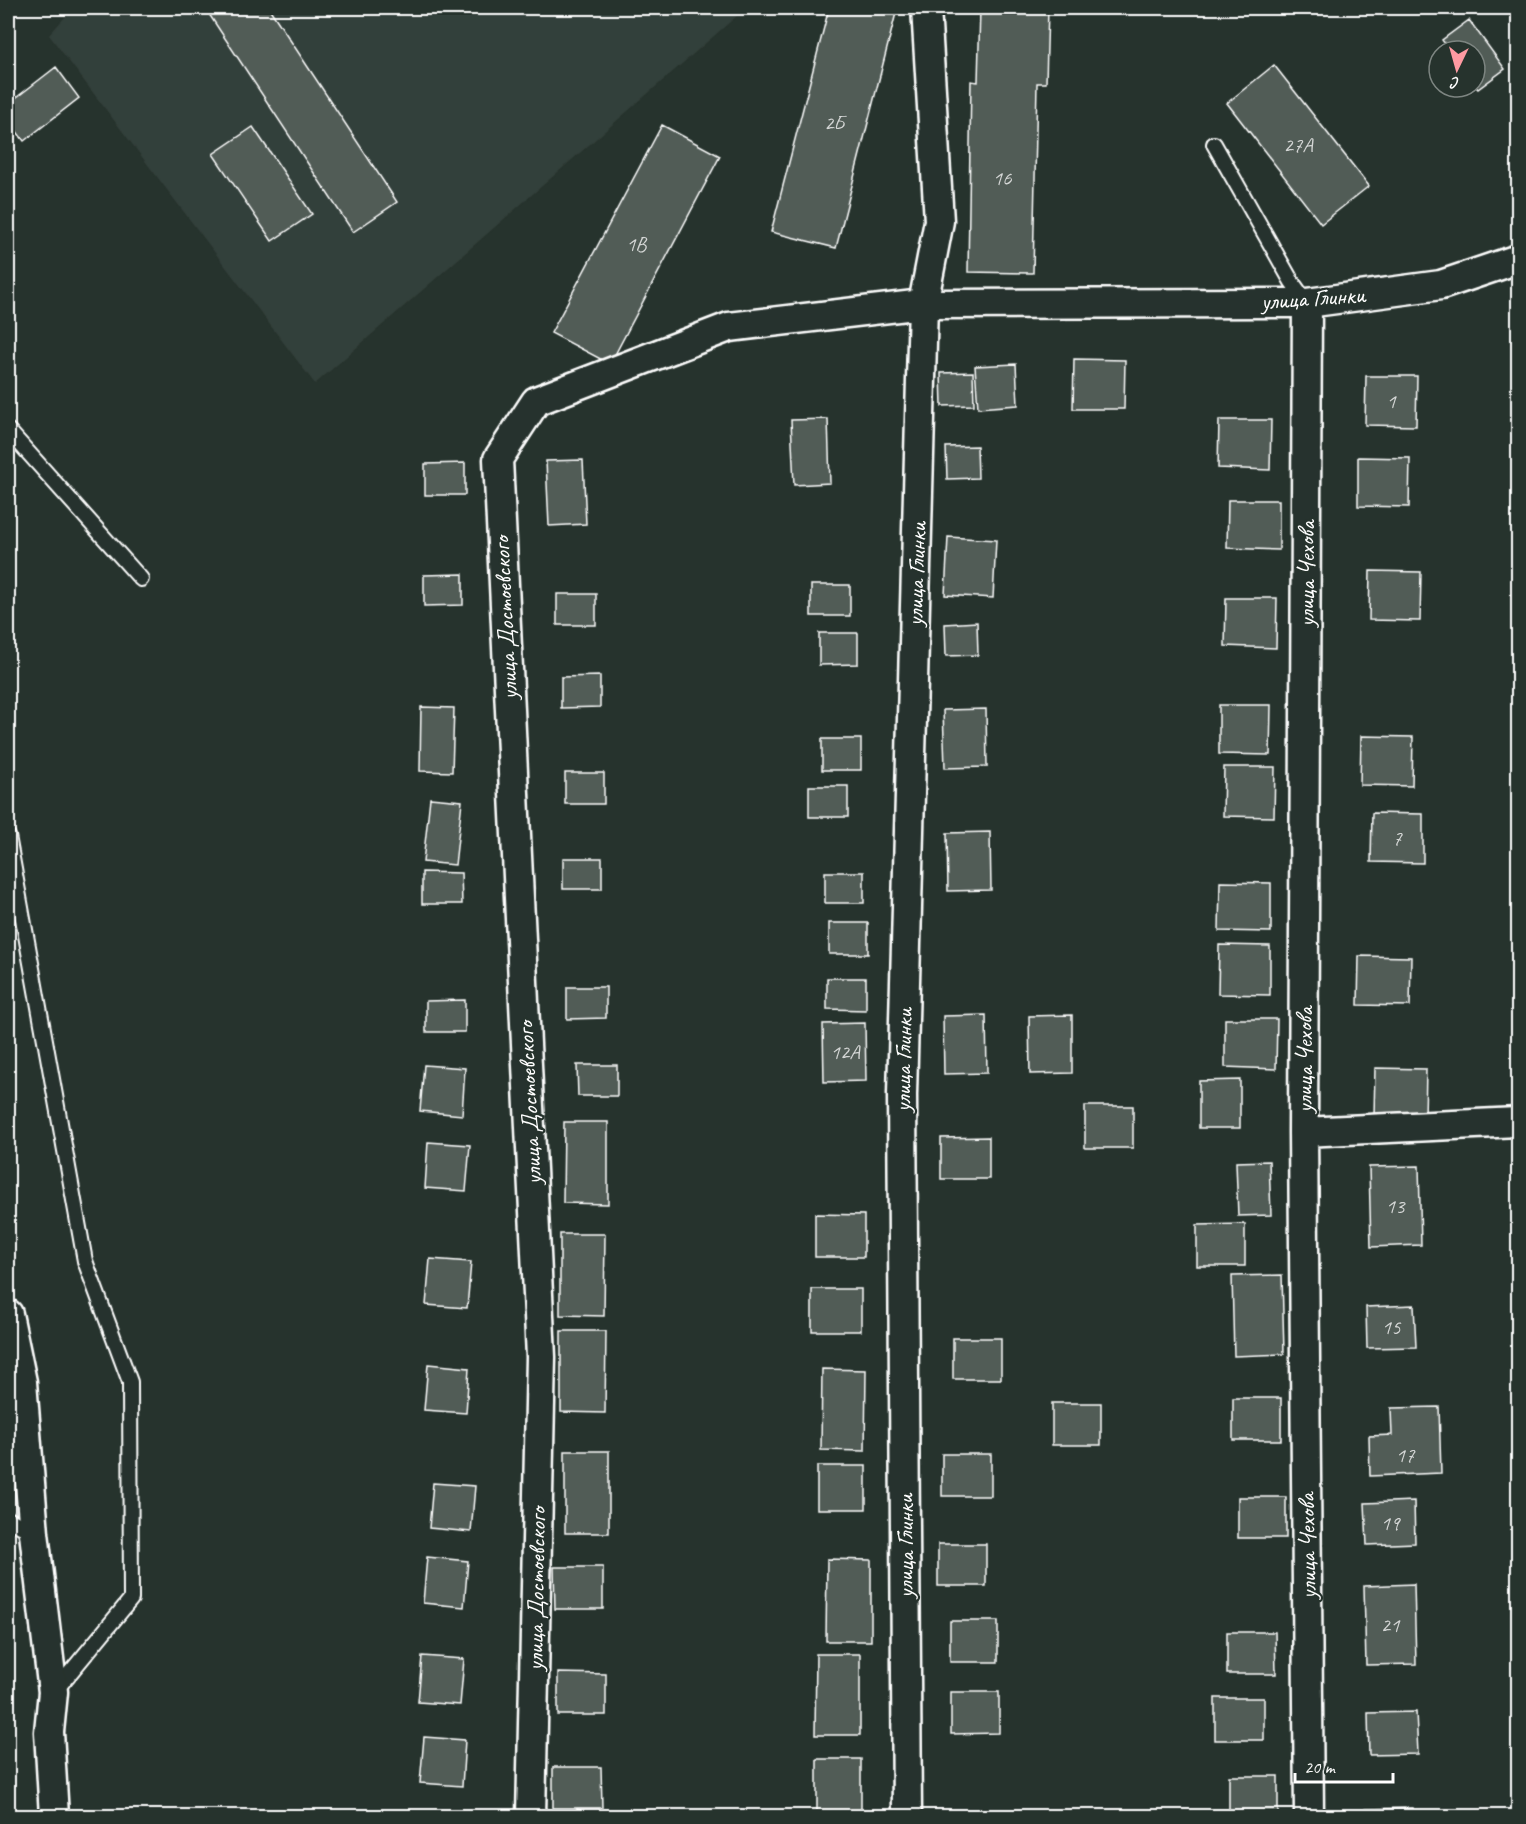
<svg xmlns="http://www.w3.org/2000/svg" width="1526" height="1824" font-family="Caveat,sans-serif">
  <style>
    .built { fill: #333f3a }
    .building { fill: #515c57; stroke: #fff; stroke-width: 1.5 }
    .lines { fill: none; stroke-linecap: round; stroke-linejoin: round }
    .service-casing { stroke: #fff; stroke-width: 18 }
    .minor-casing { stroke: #fff; stroke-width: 33 }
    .service { stroke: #26332d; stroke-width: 14 }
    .minor { stroke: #26332d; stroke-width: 28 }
    .labels { text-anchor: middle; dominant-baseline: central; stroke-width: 4.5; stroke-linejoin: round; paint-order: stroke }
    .number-label { font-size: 21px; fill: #d4d6d5 }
    .street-label { font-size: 24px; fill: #fff; stroke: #26332d }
  </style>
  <rect width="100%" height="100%" fill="#26332d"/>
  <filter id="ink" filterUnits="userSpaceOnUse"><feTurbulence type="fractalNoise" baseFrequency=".0167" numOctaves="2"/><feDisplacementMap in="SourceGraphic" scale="12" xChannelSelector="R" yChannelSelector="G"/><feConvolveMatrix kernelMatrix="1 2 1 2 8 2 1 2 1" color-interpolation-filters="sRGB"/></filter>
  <g filter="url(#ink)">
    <path class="built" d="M73,8H746L315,384L49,35Z"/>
    <path class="building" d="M205,8H269L397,202L353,232Z
      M829,8H873L896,13L836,248L771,232Z
      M980,8H1048L1046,83H1037L1033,273L968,272L971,81L978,82Z
      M1469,20L1505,69L1478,89L1475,86V51H1450L1442,40Z
      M1274,65L1369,186L1321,224L1227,103Z
      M56,67L79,98L24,141L8,120V104Z
      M662,125L720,156L610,364L551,333Z
      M253,127L312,214L272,241L213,154Z
      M1074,359L1125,360L1124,409H1073Z
      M1016,364L1018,405L978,408L975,366Z
      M973,372L974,405L942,406L941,373Z
      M1366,376H1417L1416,426L1365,425Z
      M828,419L830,483L794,485L791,420Z
      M1219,420H1271L1270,470L1218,468Z
      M977,446L978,478L947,479L946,447Z
      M1358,457L1410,458L1409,507L1358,506Z
      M583,460L586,524L549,526L546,461Z
      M465,463V495H425V464Z
      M1228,500H1279V550L1227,548Z
      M948,537L996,540L993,598L945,595Z
      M1370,571L1421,572L1420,621L1369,620Z
      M463,574V605L424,606V575Z
      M811,585H850V616H811Z
      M557,594H596V625H557Z
      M1226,598H1277L1276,648L1225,646Z
      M977,622L978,655L946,656L945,624Z
      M819,633H858V664L819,665Z
      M600,676V707L561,708V677Z
      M1219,705H1271L1270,755L1219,754Z
      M421,707L454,708L452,772L420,771Z
      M986,709L987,767L945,768L943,710Z
      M1361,736L1413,737L1412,786L1360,785Z
      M822,739H861V770H822Z
      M1224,767H1275L1274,817L1223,816Z
      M565,773H604V804H565Z
      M809,786H848V817H809Z
      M430,798L462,801L455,865L423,862Z
      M1372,813L1423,814V863L1371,862Z
      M990,832L991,890L948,891L947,833Z
      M563,858H602V889H563Z
      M422,872L461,873L462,904H422Z
      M825,872H864V903H825Z
      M1220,882L1271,883V932L1219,931Z
      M829,923H868V954H829Z
      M1219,945L1270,946V995L1218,994Z
      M1359,956L1411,957L1410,1006L1358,1005Z
      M827,978H866V1010L827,1009Z
      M567,987H606V1018L567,1019Z
      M465,1000V1032H426V1001Z
      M986,1015L987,1073L944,1074L943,1016Z
      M1072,1015V1073L1030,1074L1029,1016Z
      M1225,1019H1277L1276,1069L1225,1067Z
      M865,1023L866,1081L824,1082L823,1024Z
      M424,1065L465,1068L462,1115L420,1111Z
      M577,1065H617V1096H578Z
      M1375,1068L1426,1069L1425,1118L1374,1117Z
      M1240,1080V1128H1199V1081Z
      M1085,1106H1133V1148H1085Z
      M564,1122H608V1204L563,1203Z
      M989,1137V1179H941V1138Z
      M428,1142L470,1145L466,1191L425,1188Z
      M1269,1161L1271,1215L1238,1216L1236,1162Z
      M1419,1166L1421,1245L1371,1247L1369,1167Z
      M815,1214L864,1215V1257H815Z
      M1245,1224V1266H1197V1225Z
      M560,1234H605L604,1316L560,1315Z
      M430,1259L471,1262L467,1308L426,1305Z
      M1282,1275L1284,1354L1234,1356L1232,1276Z
      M812,1289H861V1331H812Z
      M1414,1305L1416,1347L1367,1348L1366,1307Z
      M561,1331H606L605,1413L561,1412Z
      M953,1338H1001V1379H953Z
      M428,1364L469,1368L466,1413L424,1410Z
      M822,1369L866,1370L865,1451L821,1450Z
      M1233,1398H1281V1440H1233Z
      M1052,1403H1101V1445H1052Z
      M1439,1407L1441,1473L1370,1476L1369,1436L1392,1435L1391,1408Z
      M565,1451H609V1533H565Z
      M942,1454H991V1496H942Z
      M817,1466H866V1509H817Z
      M433,1483L475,1486L471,1532L429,1528Z
      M1238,1497H1286V1538H1238Z
      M1414,1501L1415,1543L1367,1545L1365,1503Z
      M938,1544H986V1586H938Z
      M427,1557L468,1561L464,1607L423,1603Z
      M827,1559L871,1560V1641H826Z
      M554,1567H603V1609H555Z
      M1414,1584L1416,1664L1366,1665L1364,1586Z
      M950,1621H998V1662H950Z
      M1227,1632H1275L1276,1674H1227Z
      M816,1654H860V1735H815Z
      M422,1656L464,1659L460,1705L418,1702Z
      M558,1673L606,1674V1715H558Z
      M951,1692H999V1733L951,1734Z
      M1215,1698H1264V1740H1215Z
      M1416,1712L1418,1754L1369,1755L1368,1713Z
      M424,1737L465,1740L462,1786L420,1783Z
      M817,1759H861V1816H817Z
      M553,1767H601L602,1808H553Z
      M1229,1776H1278V1816H1229Z
      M1413,1808L1414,1816H1365V1809Z"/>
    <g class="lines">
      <defs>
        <path id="service" d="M1214,144L1292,282L1307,303
          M8,430L141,579
          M8,836L85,1261L130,1382L131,1599L55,1691
          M8,1519L34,1533"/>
        <path id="minor" d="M1307,303L1303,1132L1309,1816
          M1303,1132L1518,1122
          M8,1314L22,1382L34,1533L53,1692L49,1732L54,1816
          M531,1816L541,1357L498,459L536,401L729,327L923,304L1307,303L1441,285L1518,259
          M907,1816L902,1095L923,304L939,221L926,8"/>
      </defs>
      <use href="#service" class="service-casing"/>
      <use href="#minor" class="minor-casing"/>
      <use href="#service" class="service"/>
      <use href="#minor" class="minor"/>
    </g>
  </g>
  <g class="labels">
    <g class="number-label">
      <text x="834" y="123">2Б</text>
      <text x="1298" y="145">27А</text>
      <text x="1002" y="178">16</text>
      <text x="636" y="244">1В</text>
      <text x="1391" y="401">1</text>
      <text x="1397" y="838">7</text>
      <text x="845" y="1052">12А</text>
      <text x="1395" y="1206">13</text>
      <text x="1391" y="1327">15</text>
      <text x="1405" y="1455">17</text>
      <text x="1390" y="1523">19</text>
      <text x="1390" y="1625">21</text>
    </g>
    <g class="street-label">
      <text transform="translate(1313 298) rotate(-4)">улица Глинки</text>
      <text transform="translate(916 574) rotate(-88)">улица Глинки</text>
      <text transform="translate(1306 574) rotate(-90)">улица Чехова</text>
      <text transform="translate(505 618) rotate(-93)">улица Достоевского</text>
      <text transform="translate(903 1060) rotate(-89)">улица Глинки</text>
      <text transform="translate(1304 1060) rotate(-90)">улица Чехова</text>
      <text transform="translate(529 1103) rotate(-93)">улица Достоевского</text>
      <text transform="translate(905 1546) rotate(-90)">улица Глинки</text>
      <text transform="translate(1307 1546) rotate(-91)">улица Чехова</text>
      <text transform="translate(536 1589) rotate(-89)">улица Достоевского</text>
    </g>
  </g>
  <rect width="1526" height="1824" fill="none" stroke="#26332d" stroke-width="30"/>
  <rect x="15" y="15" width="1496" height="1794" fill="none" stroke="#fff" stroke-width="2" filter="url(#ink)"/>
  <g transform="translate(1457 69) rotate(185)"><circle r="28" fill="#26332d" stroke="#7d8581" stroke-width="1.5"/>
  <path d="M0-4.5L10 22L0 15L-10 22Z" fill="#ff9aa2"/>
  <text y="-9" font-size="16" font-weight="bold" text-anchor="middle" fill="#ffffff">С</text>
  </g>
  <path d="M1295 1773v9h98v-9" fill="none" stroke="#ffffff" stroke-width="3"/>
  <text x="1304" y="1773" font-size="18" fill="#ffffff" stroke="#26332d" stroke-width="4.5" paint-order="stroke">20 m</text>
</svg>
